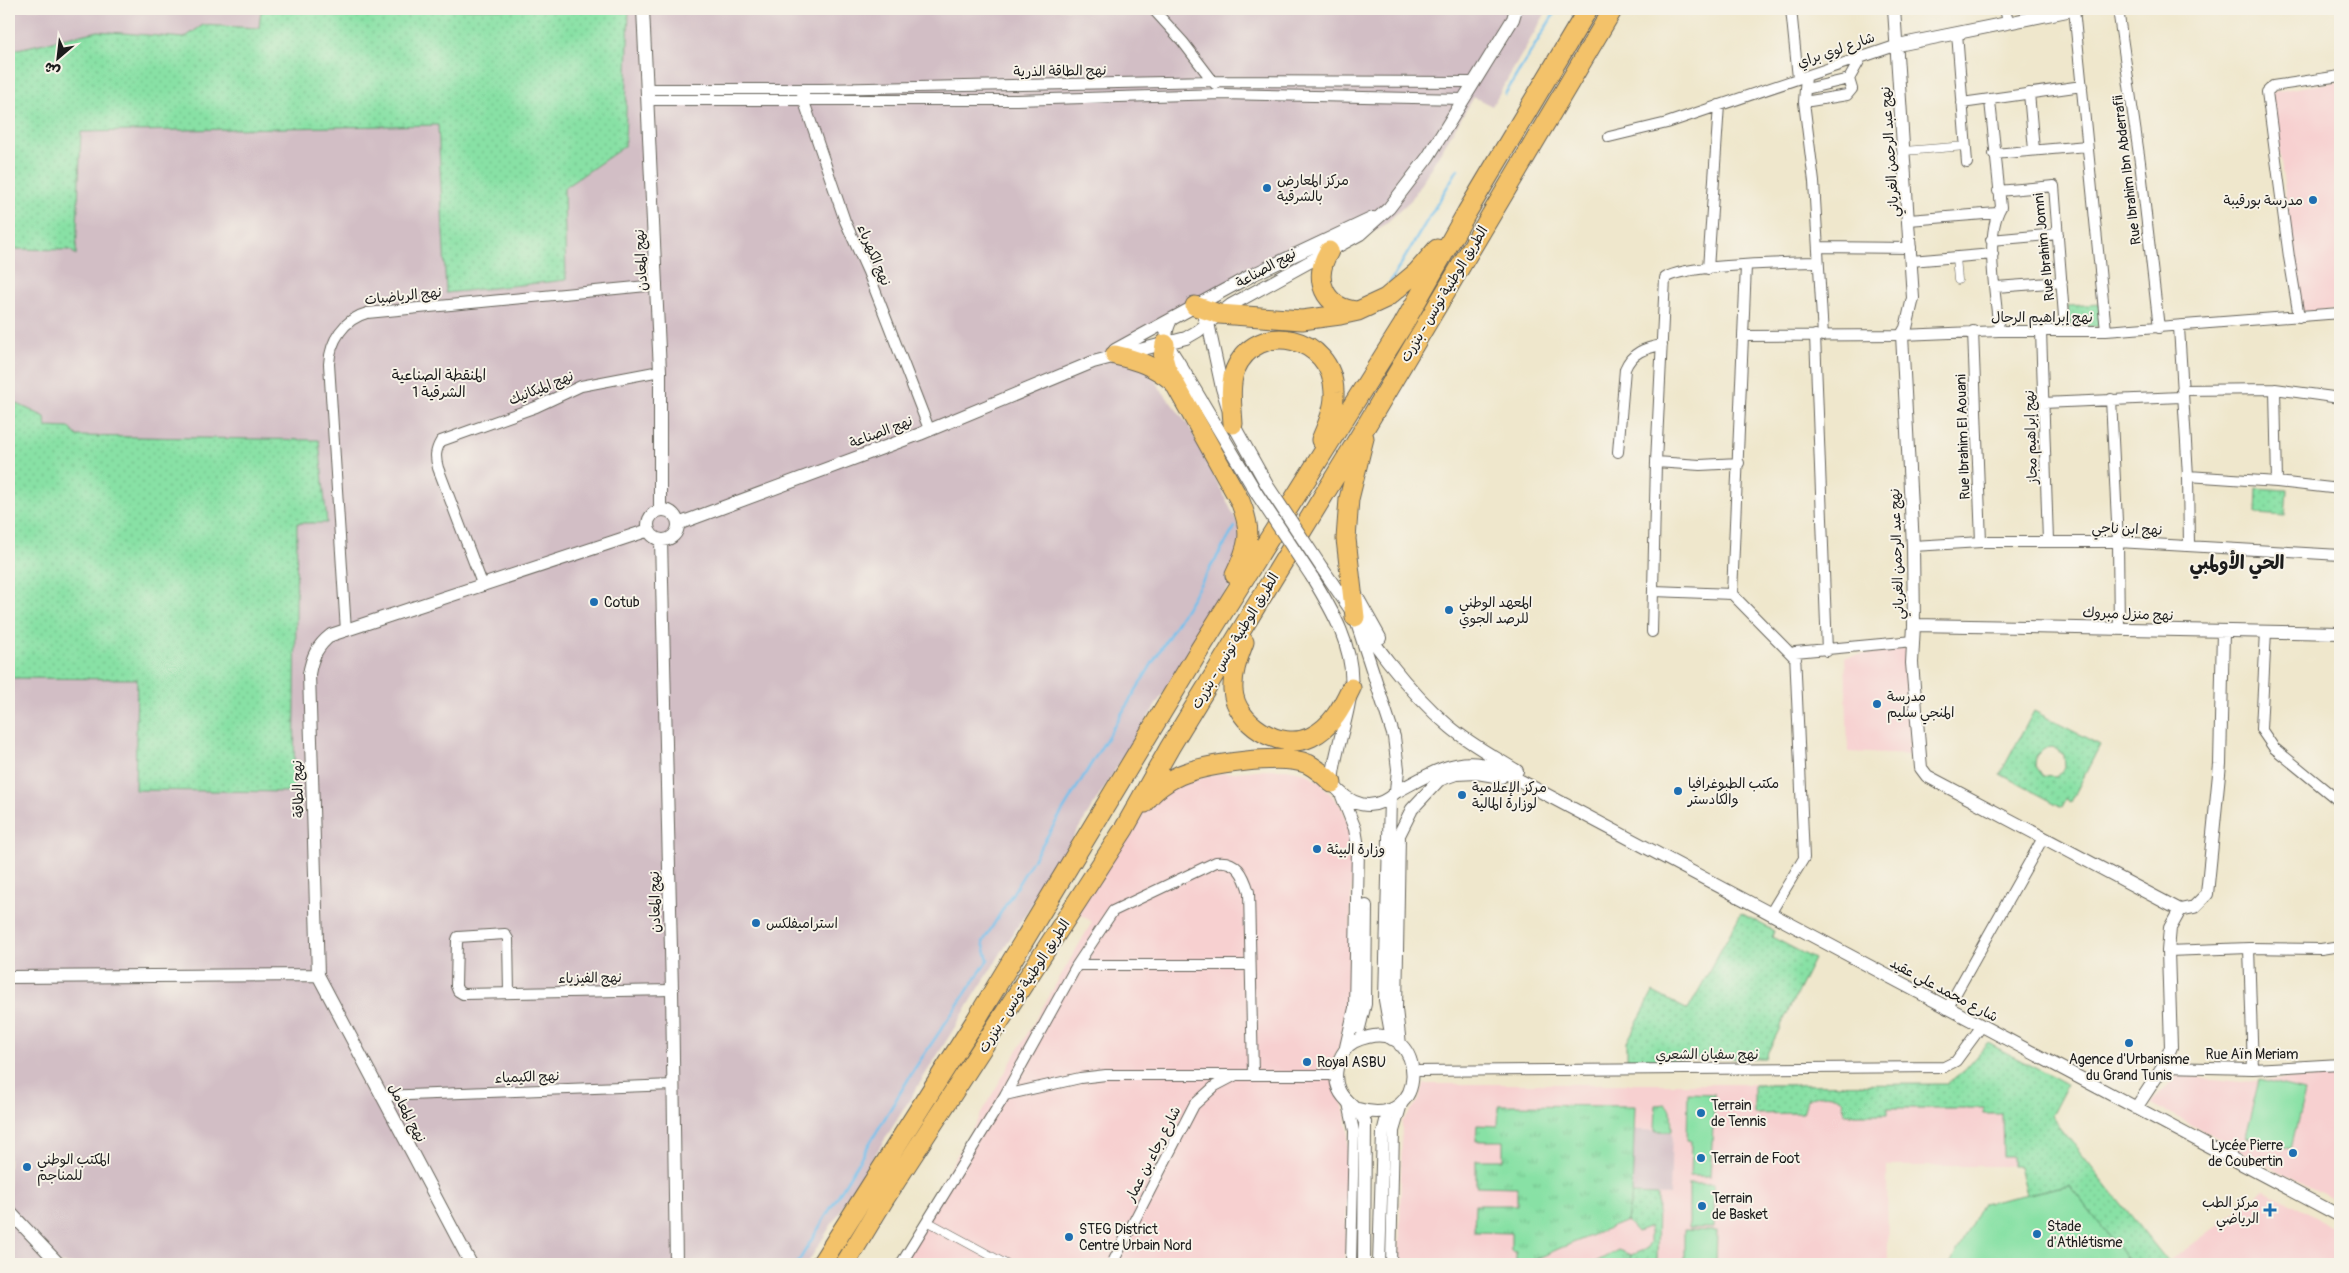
<svg xmlns="http://www.w3.org/2000/svg" width="2349" height="1273" font-family="Pangolin,'Playpen Sans Arabic',sans-serif">
  <style>
    .built { fill: #f7d0d0 }
    .industrial { fill: #d2bec5 }
    .grass { fill: url(#grass-dots); stroke: #527e60; fill-rule: evenodd }
    .park { fill: url(#park-tufts); stroke: #527e60 }
    .garden { fill: #88e1a5; stroke: #527e60 }
    .lines { fill: none; stroke-linecap: round; stroke-linejoin: round }
    .stream { stroke: #73c1ed; stroke-width: 2.5 }
    .pedestrian-casing { stroke: #66635a; stroke-width: 9 }
    .minor-casing { stroke: #66635a; stroke-width: 12 }
    .tertiary-casing { stroke: #66635a; stroke-width: 14 }
    .motorway-casing { stroke: #66635a; stroke-width: 21 }
    .pedestrian { stroke: #fff; stroke-width: 8 }
    .minor { stroke: #fff; stroke-width: 10 }
    .tertiary { stroke: #fff; stroke-width: 12 }
    .motorway { stroke: #f3c26a; stroke-width: 19 }
    .tertiary-bridge-casing { stroke: #66635a; stroke-width: 14; stroke-linecap: butt }
    .tertiary-bridge { stroke: #fff; stroke-width: 12 }
    .poi-dot { fill: #1f6fb2; stroke: #f7f3e8; stroke-width: 2 }
    .labels { text-anchor: middle; dominant-baseline: central; stroke-width: 4; stroke-linejoin: round; paint-order: stroke }
    .street-label { font-size: 14px; fill: #1c1c1c; stroke: #f7f3e8 }
    .poi-label { font-size: 14px; fill: #1c1c1c; stroke: #f7f3e8; text-anchor: start }
    .neighbourhood-label { font-size: 15px; fill: #1c1c1c; stroke: #f7f3e8 }
    .district-label { font-size: 19px; font-weight: bold; fill: #1c1c1c; stroke: #f7f3e8 }
  </style>
  <defs>
    <pattern id="grass-dots" width="8" height="8" patternUnits="userSpaceOnUse" patternTransform="scale(1.25)"><rect width="8" height="8" fill="#88e1a5"/><path d="M2 2h.1M6 6h.1" fill="none" stroke="#75c08d" stroke-width="1.8" stroke-linecap="round"/></pattern>
    <pattern id="park-tufts" width="24" height="20" patternUnits="userSpaceOnUse" patternTransform="scale(1.25)"><rect width="24" height="20" fill="#88e1a5"/><path d="M3 7l-1-3M5 7V3M7 7l1-3M15 17l-1-3M17 17v-4M19 17l1-3" fill="none" stroke="#75c08d"/></pattern>
  </defs>
  <rect width="100%" height="100%" fill="#f7f3e8"/>
  <filter id="ink" filterUnits="userSpaceOnUse"><feTurbulence type="fractalNoise" baseFrequency=".02" numOctaves="2"/><feDisplacementMap in="SourceGraphic" scale="10" xChannelSelector="R" yChannelSelector="G"/><feConvolveMatrix kernelMatrix="1 2 1 2 8 2 1 2 1" color-interpolation-filters="sRGB"/></filter>
  <filter id="wash" filterUnits="userSpaceOnUse"><feTurbulence type="fractalNoise" baseFrequency=".0096" numOctaves="4" result="noise"/><feDisplacementMap in="SourceGraphic" scale="20" xChannelSelector="R" yChannelSelector="G"/><feGaussianBlur stdDeviation="1.12" result="paint"/><feColorMatrix in="noise" values="0 0 0 0 0 0 0 0 0 0 0 0 0 0 0 0 0 1.4 0 .05"/><feComposite in="paint" operator="in"/></filter>
  <g filter="url(#wash)">
    <rect width="100%" height="100%" fill="#efe7cc"/>
    <path class="built" d="M2340,81V309L2302,312L2271,92Z
      M1905,648L1911,755L1848,752L1845,657Z
      M1269,769H1287L1306,773L1320,782L1341,806L1350,826L1353,844L1348,1006L1341,1043L1335,1054L1332,1079L1343,1104L1348,1129L1345,1264H894L1092,922L1077,912L1144,808L1175,784L1223,773Z
      M2178,1075L2240,1082L2340,1076V1203L2150,1103Z
      M1424,1084H2012V1166H1887L1888,1264H1399L1402,1122L1419,1100Z
      M2265,1190L2340,1230V1264H2166Z"/>
    <path class="industrial" d="M9,9H1548L1492,106L1474,97L1411,200L1384,225L1342,250L1331,234L1130,336L1159,387L1189,426L1252,551L807,1264H9Z
      M1634,1130L1672,1131L1670,1195L1632,1194Z"/>
    <path class="grass" d="M261,9H629L625,146L564,188L566,280L446,293L438,125L81,132L76,255L70,250L9,249V51L98,31L184,38L203,25L259,28Z
      M2100,304L2102,326L2070,328L2068,306Z
      M9,400L45,417L46,427L70,428L77,436L319,440L327,523H297L294,792L135,790L137,679L9,678Z
      M2257,488L2287,490L2285,516L2256,514Z
      M2034,711L2100,745L2071,802L2066,799L2062,807L2000,774ZM2053,747L2064,755L2065,767L2056,777L2043,776L2035,765L2036,756L2044,748Z
      M1741,913L1774,931L1772,937L1814,959L1765,1058L1627,1060V1042L1653,992L1688,1010Z
      M1988,1043L2067,1085L2051,1116L2169,1263L2131,1264L2069,1185L2026,1194L2019,1166H2012V1156H2003L2002,1114H1984V1108H1888V1114H1845L1842,1100C1829,1092 1821,1093 1807,1100L1803,1113L1754,1114V1085L1947,1084L1964,1070Z
      M1632,1194L1658,1195L1657,1264H1631V1255L1646,1249L1650,1242V1227L1637,1232L1627,1221Z"/>
    <path class="park" d="M1665,1104L1671,1110L1672,1131H1655L1656,1105Z
      M1499,1105L1635,1106L1632,1194L1627,1221L1558,1249L1526,1264H1516V1252L1511,1251V1233L1474,1232L1475,1205H1517V1187L1476,1186V1160H1503V1141H1476L1477,1125L1498,1126Z
      M1618,1250L1631,1255V1264H1592Z"/>
    <path class="garden" d="M2259,1080L2305,1091L2291,1149L2245,1137Z
      M1688,1093L1715,1094L1710,1176H1690L1691,1141L1687,1140Z
      M1689,1184H1714V1228H1689Z
      M2069,1185L2131,1264H1950L1982,1204Z
      M1684,1230L1717,1231L1716,1264H1684Z"/>
    <g class="lines">
      <path class="stream" d="M1505,94L1557,9
        M1389,284L1458,169
        M797,1264L915,1068L988,960L983,942L1235,527"/>
    </g>
  </g>
  <g filter="url(#ink)">
    <g class="lines">
      <defs>
        <path id="pedestrian" d="M1904,151L1966,146
          M1956,257L1958,280
          M927,1221L1006,1264"/>
        <path id="minor" d="M1153,9L1183,42L1215,84
          M1791,9L1798,78
          M2005,9L2008,22
          M2074,9L2106,331
          M2118,9L2140,162L2159,328
          M1957,33L1967,163
          M1806,76L1804,102L1814,182L1823,336
          M647,89H822L1213,81L1473,82
          M1806,89L1849,79
          M2029,93L2034,150
          M802,96L845,221L868,272L929,429
          M647,100H1016L1221,94L1463,99
          M1990,101L2001,207C1984,236 1996,296 1999,331
          M1804,102L1847,95L1852,89L1849,79L1862,56
          M1962,103L2082,86
          M1609,137L1667,123L1898,45
          M1994,154L2087,146
          M1998,191L2054,186L2065,329
          M1909,220L1997,213
          M1991,240L2058,234
          M1818,247L1911,248
          M1911,261L1993,254
          M1708,269L1719,105
          M1996,287L2062,282
          M2299,317L2289,257L2267,92L2273,86L2340,76
          M2179,327L2188,476L2189,545
          M1973,331L1981,542
          M2041,331L2048,541
          M1815,335L1827,651
          M1743,336L1902,335L1999,331H2106L2340,313
          M2275,389L2277,482
          M2182,390L2275,389L2340,398
          M2111,399L2118,542L2119,629
          M2043,403L2181,397
          M1618,452L1625,369C1632,352 1645,348 1662,345
          M1656,462L1700,465L1739,463
          M2188,476L2277,482L2340,489
          M1913,546L1981,542H2118L2340,555
          M483,586L438,468C435,457 435,451 441,441L536,407L581,386L660,371
          M1654,591L1732,594L1796,659
          M1732,594L1746,266
          M346,631L329,364C330,341 344,319 367,313L657,285
          M2266,631L2261,729L2274,748L2340,802
          M1652,632L1656,462L1665,278C1685,264 1789,263 1818,262
          M1770,914L1804,858L1795,652L1914,641
          M2249,948L2253,1069
          M2168,951L2249,948L2321,949L2340,946
          M1077,965H1250
          M509,993L508,939L505,934L458,937L457,940L456,986L458,991L463,994L672,990
          M1947,1009L2043,838
          M2163,1067L2253,1069L2340,1064
          M1414,1071L1944,1067L1956,1061L1981,1027
          M1005,1095L1080,1078L1106,1075H1336
          M381,1096L673,1085
          M1348,1103L1354,1131L1351,1264
          M901,1264L1005,1095L1077,965L1113,911L1216,862C1237,859 1244,875 1249,892L1253,1074
          M1112,1264L1194,1105L1215,1086L1236,1075
          M1391,1264L1394,1131L1402,1104"/>
        <path id="tertiary" d="M643,9L660,371V510
          M1894,9L1913,298L1906,328L1902,335L1913,546L1914,625L1912,663L1921,768L1927,776L2180,910
          M1898,45L2077,9
          M1204,318L1208,323L1222,388L1233,424L1267,485
          M1171,320C1161,339 1169,347 1179,363L1257,494
          M1115,350L1254,274L1373,218
          M648 525a15 15 0 1 1 30 0a15 15 0 1 1-30 0Z
          M678,524L920,434L1093,362L1186,338L1198,331L1231,305L1360,234L1389,208L1428,157L1513,19L1516,9
          M661,540L672,990L676,1264
          M1322,568C1360,623 1398,683 1450,727C1470,744 1495,757 1517,771
          M1312,577C1332,610 1355,648 1351,689C1348,721 1334,751 1332,783C1350,806 1373,814 1396,792L1398,769L1394,737L1355,617
          M1356,595L1380,638
          M1914,625L2340,633
          M1396,792C1421,779 1450,759 1480,764C1487,765 1495,769 1502,771L2340,1216
          M1342,796L1355,829L1358,847L1355,1008L1346,1047
          M1390,798L1385,1000L1392,1039
          M2180,910L2194,907L2207,894L2220,764L2223,631
          M9,977L318,975
          M1359,1028L1365,1004L1366,906
          M1400,1045L1396,1009L1399,835L1412,809L1439,780L1456,774L1477,773L1501,777
          M2136,1108L2163,1067L2171,1047L2168,951L2170,928L2180,910
          M1358,1109C1432,1131 1426,1022 1368,1037C1359,1039 1350,1042 1345,1050C1337,1061 1333,1076 1339,1090C1345,1104 1360,1108 1365,1122L1364,1264
          M9,1211L59,1264
          M471,1264L318,975L309,674C312,657 317,646 331,635L649,530
          M1379,1264L1383,1133L1387,1117L1394,1109"/>
        <path id="motorway" d="M1329,251C1312,279 1324,308 1357,311
          M1195,306L1219,314L1302,320L1340,315L1358,311L1386,298L1417,272L1437,249
          M1165,344L1163,357L1166,368L1240,501C1253,532 1249,546 1235,575
          M1115,355C1137,360 1154,366 1171,380
          M1233,424C1232,407 1229,385 1235,370C1257,318 1333,336 1334,392C1335,408 1327,426 1321,440
          M1355,617L1346,539L1349,499L1364,438
          M1244,642C1238,658 1232,673 1233,690C1235,723 1280,752 1311,737C1332,727 1342,707 1351,688
          M1145,803C1152,791 1168,780 1180,775C1206,764 1283,753 1308,764C1318,769 1325,776 1332,783
          M821,1264L976,1020L1200,649L1403,325L1467,212L1588,9
          M845,1264L885,1198L1124,829L1170,747L1369,421L1613,9"/>
      </defs>
      <use href="#pedestrian" class="pedestrian-casing"/>
      <use href="#minor" class="minor-casing"/>
      <use href="#tertiary" class="tertiary-casing"/>
      <use href="#motorway" class="motorway-casing"/>
      <use href="#pedestrian" class="pedestrian"/>
      <use href="#minor" class="minor"/>
      <use href="#tertiary" class="tertiary"/>
      <use href="#motorway" class="motorway"/>
      <defs>
        <path id="tertiary-bridge" d="M1267,485L1322,568
          M1257,494L1312,577"/>
      </defs>
      <use href="#tertiary-bridge" class="tertiary-bridge-casing"/>
      <use href="#tertiary-bridge" class="tertiary-bridge"/>
    </g>
  </g>
  <g class="poi-dot">
    <circle cx="1267" cy="188" r="5"/>
    <circle cx="2313" cy="200" r="5"/>
    <circle cx="594" cy="602" r="5"/>
    <circle cx="1449" cy="610" r="5"/>
    <circle cx="1877" cy="704" r="5"/>
    <circle cx="1678" cy="791" r="5"/>
    <circle cx="1462" cy="795" r="5"/>
    <circle cx="1317" cy="849" r="5"/>
    <circle cx="756" cy="923" r="5"/>
    <circle cx="2129" cy="1043" r="5"/>
    <circle cx="1307" cy="1062" r="5"/>
    <circle cx="1701" cy="1113" r="5"/>
    <circle cx="2293" cy="1153" r="5"/>
    <circle cx="1701" cy="1158" r="5"/>
    <circle cx="27" cy="1167" r="5"/>
    <circle cx="1702" cy="1206" r="5"/>
    <path d="M2267.5 1202.5h5v5h5v5h-5v5h-5v-5h-5v-5h5z"/>
    <circle cx="2037" cy="1234" r="5"/>
    <circle cx="1069" cy="1237" r="5"/>
  </g>
  <g class="labels">
    <g class="street-label">
      <text transform="translate(1836 50) rotate(-19)">شارع لوي براي</text>
      <text transform="translate(1060 71) rotate(-1)">نهج الطاقة الذرية</text>
      <text transform="translate(1890 152) rotate(-94)">نهج عبد الرحمن الغرياني</text>
      <text transform="translate(2127 170) rotate(-97)">Rue Ibrahim Ibn Abderrafii</text>
      <text transform="translate(2044 247) rotate(-96)">Rue Ibrahim Jomni</text>
      <text transform="translate(874 255) rotate(67)">نهج الكهرباء</text>
      <text transform="translate(641 260) rotate(-93)">نهج المعادن</text>
      <text transform="translate(1266 268) rotate(-29)">نهج الصناعة</text>
      <text transform="translate(1444 294) rotate(-59)">الطريق الوطنية تونس - بنزرت</text>
      <text transform="translate(403 296) rotate(-6)">نهج الرياضيات</text>
      <text x="2042" y="317">نهج إبراهيم الرحال</text>
      <text transform="translate(541 388) rotate(-22)">نهج الميكانيك</text>
      <text transform="translate(881 432) rotate(-21)">نهج الصناعة</text>
      <text transform="translate(1963 437) rotate(-92)">Rue Ibrahim El Aouani</text>
      <text transform="translate(2031 437) rotate(-92)">نهج إبراهيم مجاز</text>
      <text transform="translate(2127 529) rotate(2)">نهج ابن ناجي</text>
      <text transform="translate(1897 554) rotate(-92)">نهج عبد الرحمن الغرياني</text>
      <text transform="translate(2128 614) rotate(2)">نهج منزل مبروك</text>
      <text transform="translate(1235 641) rotate(-59)">الطريق الوطنية تونس - بنزرت</text>
      <text transform="translate(298 789) rotate(-92)">نهج الطاقة</text>
      <text transform="translate(655 902) rotate(-91)">نهج المعادن</text>
      <text transform="translate(590 978) rotate(-1)">نهج الفيزياء</text>
      <text transform="translate(1024 986) rotate(-57)">الطريق الوطنية تونس - بنزرت</text>
      <text transform="translate(1944 990) rotate(28)">شارع محمد علي عقيد</text>
      <text x="1707" y="1054">نهج سفيان الشعري</text>
      <text x="2252" y="1054">Rue Aïn Meriam</text>
      <text transform="translate(527 1077) rotate(-2)">نهج الكيمياء</text>
      <text transform="translate(407 1113) rotate(62)">نهج المعامل</text>
      <text transform="translate(1153 1154) rotate(-63)">شارع رجاء بن عمار</text>
    </g>
    <g class="poi-label">
      <text x="1277" y="180">مركز المعارض<tspan x="1277" dy="16">بالشرقية</tspan></text>
      <text x="2303" y="200" text-anchor="end">مدرسة بورقيبة</text>
      <text x="604" y="602">Cotub</text>
      <text x="1459" y="602">المعهد الوطني<tspan x="1459" dy="16">للرصد الجوي</tspan></text>
      <text x="1887" y="696">مدرسة<tspan x="1887" dy="16">المنجي سليم</tspan></text>
      <text x="1688" y="783">مكتب الطبوغرافيا<tspan x="1688" dy="16">والكادستر</tspan></text>
      <text x="1472" y="787">مركز الإعلامية<tspan x="1472" dy="16">لوزارة المالية</tspan></text>
      <text x="1327" y="849">وزارة البيئة</text>
      <text x="766" y="923">استراميفلكس</text>
      <text x="2129" y="1059" text-anchor="middle">Agence d'Urbanisme<tspan x="2129" dy="16">du Grand Tunis</tspan></text>
      <text x="1317" y="1062">Royal ASBU</text>
      <text x="1711" y="1105">Terrain<tspan x="1711" dy="16">de Tennis</tspan></text>
      <text x="2283" y="1145" text-anchor="end">Lycée Pierre<tspan x="2283" dy="16">de Coubertin</tspan></text>
      <text x="1711" y="1158">Terrain de Foot</text>
      <text x="37" y="1159">المكتب الوطني<tspan x="37" dy="16">للمناجم</tspan></text>
      <text x="1712" y="1198">Terrain<tspan x="1712" dy="16">de Basket</tspan></text>
      <text x="2259" y="1202" text-anchor="end">مركز الطب<tspan x="2259" dy="16">الرياضي</tspan></text>
      <text x="2047" y="1226">Stade<tspan x="2047" dy="16">d'Athlétisme</tspan></text>
      <text x="1079" y="1229">STEG District<tspan x="1079" dy="16">Centre Urbain Nord</tspan></text>
    </g>
    <g class="neighbourhood-label">
      <text x="439" y="375">المنقطة الصناعية<tspan x="439" dy="17">الشرقية 1</tspan></text>
    </g>
    <g class="district-label">
      <text x="2237" y="563">الحي الأولمبي</text>
    </g>
  </g>
  <rect width="2349" height="1273" fill="none" stroke="#f7f3e8" stroke-width="30"/>
  <g transform="translate(58 58) rotate(208)" stroke="#f7f3e8" stroke-width="4" paint-order="stroke">
  <path d="M0-4L9 19L0 12L-9 19Z" fill="#1c1c1c"/>
  <text y="-8" font-size="14" font-weight="bold" text-anchor="middle" fill="#1c1c1c">ش</text>
  </g>
</svg>
